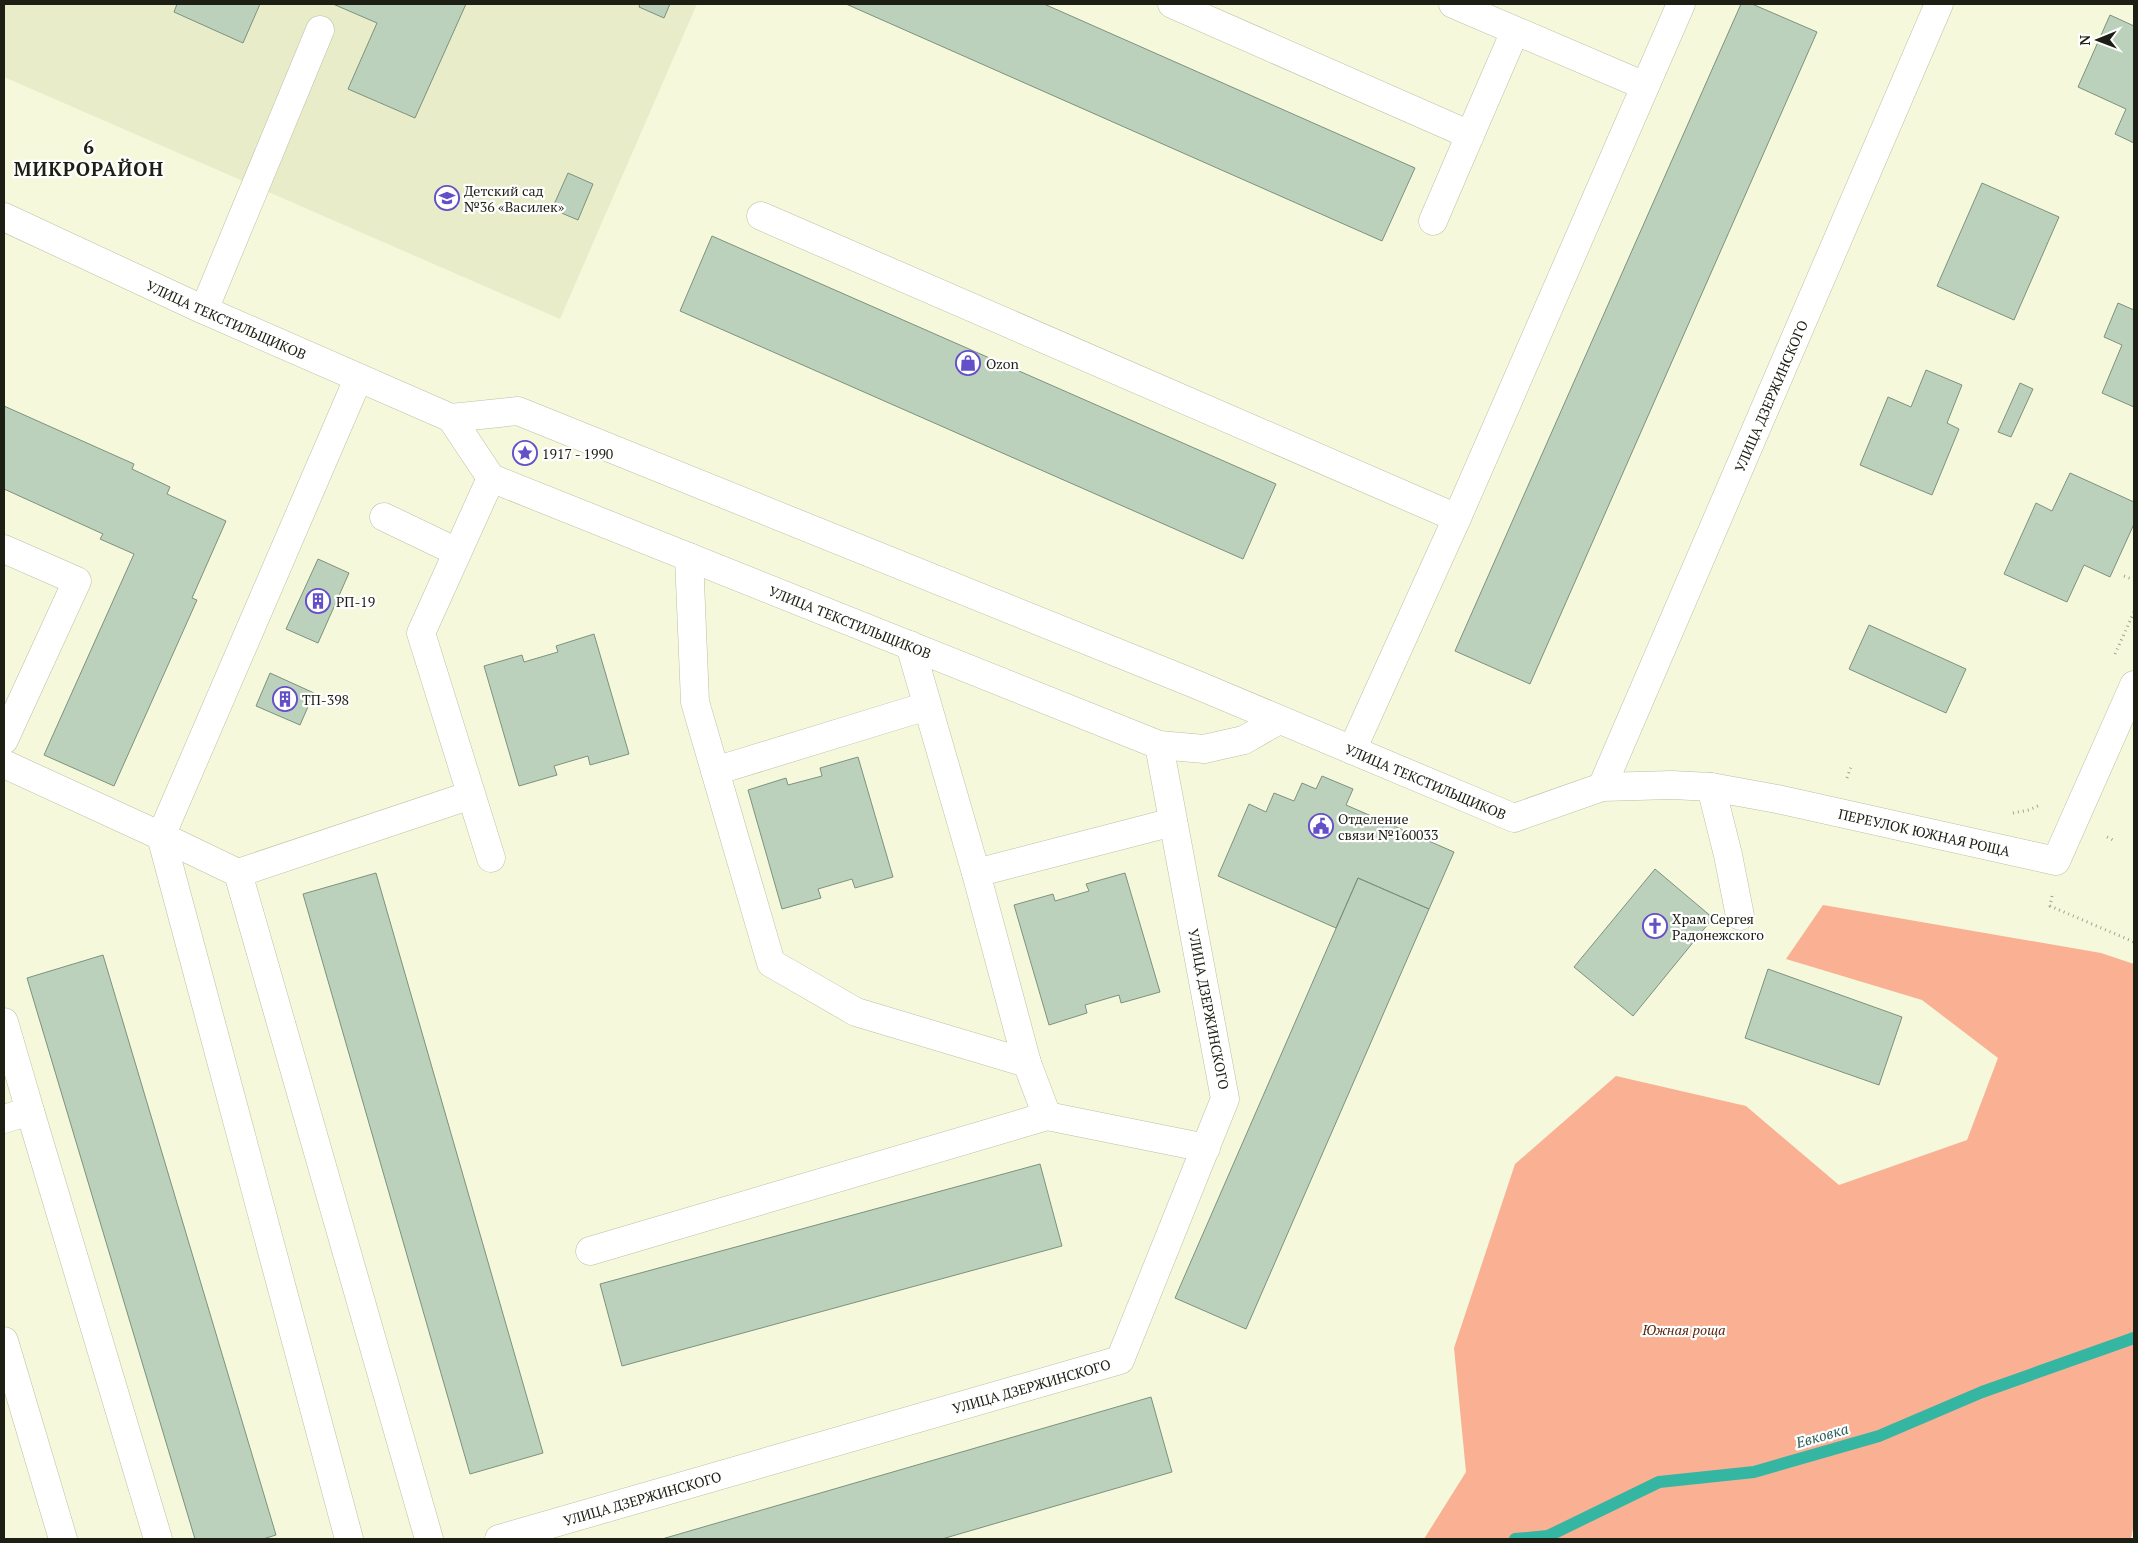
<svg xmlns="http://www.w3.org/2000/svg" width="2138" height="1543" font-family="'PT Serif',serif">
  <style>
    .built { fill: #e9ecc8 }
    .green { fill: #fab093 }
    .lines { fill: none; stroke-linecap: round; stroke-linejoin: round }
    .stream { stroke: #35b6a3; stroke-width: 12 }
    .building { fill: #bbd1bc; stroke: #7d927e }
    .minor-casing { stroke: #bdbfa4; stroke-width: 29 }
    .path { stroke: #a2a48e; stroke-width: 3; stroke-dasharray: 1 4; stroke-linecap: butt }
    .minor { stroke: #fff; stroke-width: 28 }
    .labels { text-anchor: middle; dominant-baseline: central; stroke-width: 4.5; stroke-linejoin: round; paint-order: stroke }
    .poi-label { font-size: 14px; fill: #1e1f14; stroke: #fff; text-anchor: start }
    .street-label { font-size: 14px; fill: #1e1f14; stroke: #fff }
    .park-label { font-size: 14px; font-style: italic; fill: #5a250e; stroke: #fff }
    .water-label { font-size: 15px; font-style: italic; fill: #2d6058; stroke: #fff }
    .district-label { font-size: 19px; font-weight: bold; letter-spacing: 1px; fill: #1e1f14; stroke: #fff }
  </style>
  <rect width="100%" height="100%" fill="#f5f8db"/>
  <path class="built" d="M4,4H697L560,319L4,77Z"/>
  <path class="green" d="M1823,905L2101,953L2134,964V1523L2131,1539H1424L1466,1472L1454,1348L1515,1164L1616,1076L1746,1106L1839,1185L1967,1140L1998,1058L1922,1000L1786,959Z"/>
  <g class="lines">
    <path class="stream" d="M1515,1539L1548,1536L1659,1482L1754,1472L1879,1436L1982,1392L2134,1338"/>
  </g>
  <path class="building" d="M177,4H260L243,43L174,12Z
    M333,4H466L415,118L348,89L377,23Z
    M640,4H670L664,18L639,7Z
    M846,4H1044L1415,168L1382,241Z
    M1741,4H1752L1817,32L1530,684L1455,651Z
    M2110,15L2134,26V143L2115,134L2126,109L2078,87Z
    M568,173L593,184L578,220L552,209Z
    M1982,183L2059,217L2014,320L1937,286Z
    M712,236L1276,484L1243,559L680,311Z
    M2118,303L2134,310V407L2102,393L2122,345L2104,337Z
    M1926,370L1962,385L1947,423L1959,429L1932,495L1860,465L1888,397L1911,407Z
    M2020,383L2033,389L2011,437L1998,432Z
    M4,406L134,464L132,469L170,487L167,494L226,521L192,598L197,600L114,786L44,755L134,554L100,539L103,534L4,489Z
    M2070,473L2134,502V524L2110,577L2084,565L2067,602L2004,574L2036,503L2052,511Z
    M318,559L349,573L318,643L286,629Z
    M1869,625L1966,669L1946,713L1849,669Z
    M594,634L629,754L590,765L588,756L554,766L557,775L519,786L484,666L522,655L524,662L558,652L556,646Z
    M270,673L314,693L300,725L256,706Z
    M858,757L893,877L855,888L852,879L818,889L821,898L782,909L748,790L786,778L788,785L822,776L820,768Z
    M1322,776L1353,789L1346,805L1454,852L1429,909L1358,878L1336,928L1218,876L1249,804L1266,812L1274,793L1294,801L1302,783L1316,789Z
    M1655,869L1713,918L1633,1016L1574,967Z
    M376,873L543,1453L470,1474L303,894Z
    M1125,873L1160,992L1121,1003L1119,995L1085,1005L1087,1013L1049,1025L1014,905L1053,894L1055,901L1089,891L1086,884Z
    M1358,878L1429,909L1246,1329L1175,1298Z
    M103,955L276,1535L263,1539H195L27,978Z
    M1768,969L1902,1017L1879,1085L1745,1038Z
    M1040,1164L1062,1246L622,1366L600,1284Z
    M1151,1397L1172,1472L942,1539H662Z"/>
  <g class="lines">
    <defs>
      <g id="minor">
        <path d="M1172,4L1470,135L1515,31"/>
        <path d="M1453,4L1645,86"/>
        <path d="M761,216L1457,518"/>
        <path id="s1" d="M4,217L204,310L451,418L518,411L1195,684L1514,818L1602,787L1672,785L1711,787L1777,799L2056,861L2134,685"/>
        <path d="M1433,221L1470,135"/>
        <path d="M204,310L320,30"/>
        <path id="s2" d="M451,418L491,478L1159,745L1204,749L1244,740L1279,720"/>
        <path d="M384,517L457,552"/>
        <path d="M4,549L77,581L4,740"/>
        <path d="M689,557L695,702L771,963L856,1012L1027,1063"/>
        <path d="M910,645L976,873L1027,1063L1047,1116"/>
        <path d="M1352,750L1457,518L1681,4"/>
        <path d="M4,764L161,836L358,379"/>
        <path d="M715,771L927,706"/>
        <path id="s3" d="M1602,787L1939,4"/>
        <path d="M1711,787L1728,855L1740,916"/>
        <path d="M161,836L238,873L429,1539"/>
        <path d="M161,836L349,1539"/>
        <path d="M491,858L421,633L491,478"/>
        <path d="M238,873L471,795"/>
        <path d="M976,873L1173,822"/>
        <path d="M4,1022L30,1111L4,1119"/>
        <path d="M30,1111L158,1539"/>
        <path d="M590,1251L1047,1116L1206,1148"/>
        <path d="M4,1341L63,1539"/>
        <path id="s4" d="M499,1539L1120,1360L1225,1099L1159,745"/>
      </g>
    </defs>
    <use href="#minor" class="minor-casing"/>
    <path class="path" d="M2124,576L2134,580
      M2115,654L2134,612
      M1847,778L1852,764
      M2013,813L2029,810L2040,805
      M2107,837L2115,841
      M2052,896L2050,906L2134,942"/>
    <use href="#minor" class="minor"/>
  </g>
  <defs>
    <symbol id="school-ring" viewBox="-11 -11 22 22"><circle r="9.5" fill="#fff" stroke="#634fc8" stroke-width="1.5"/><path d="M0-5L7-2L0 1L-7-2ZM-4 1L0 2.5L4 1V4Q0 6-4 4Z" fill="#634fc8"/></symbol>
    <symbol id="shop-ring" viewBox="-11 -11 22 22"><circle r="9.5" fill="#fff" stroke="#634fc8" stroke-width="1.5"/><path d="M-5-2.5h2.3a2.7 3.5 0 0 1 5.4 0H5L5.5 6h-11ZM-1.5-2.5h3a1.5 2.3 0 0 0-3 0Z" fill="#634fc8"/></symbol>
    <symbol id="sight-ring" viewBox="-11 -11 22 22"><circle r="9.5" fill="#fff" stroke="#634fc8" stroke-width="1.5"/><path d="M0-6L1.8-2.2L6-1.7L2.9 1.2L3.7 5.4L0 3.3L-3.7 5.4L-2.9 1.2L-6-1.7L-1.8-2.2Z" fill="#634fc8"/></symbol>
    <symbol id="building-ring" viewBox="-11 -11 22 22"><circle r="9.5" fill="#fff" stroke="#634fc8" stroke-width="1.5"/><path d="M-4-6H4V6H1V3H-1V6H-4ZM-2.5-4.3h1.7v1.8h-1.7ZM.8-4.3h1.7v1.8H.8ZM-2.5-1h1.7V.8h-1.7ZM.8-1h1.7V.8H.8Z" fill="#634fc8"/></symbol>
    <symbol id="civic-ring" viewBox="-11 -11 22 22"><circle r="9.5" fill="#fff" stroke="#634fc8" stroke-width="1.5"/><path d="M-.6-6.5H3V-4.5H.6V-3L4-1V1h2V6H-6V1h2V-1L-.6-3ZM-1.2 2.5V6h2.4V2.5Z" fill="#634fc8"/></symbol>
    <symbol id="church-ring" viewBox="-11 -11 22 22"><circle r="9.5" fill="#fff" stroke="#634fc8" stroke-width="1.5"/><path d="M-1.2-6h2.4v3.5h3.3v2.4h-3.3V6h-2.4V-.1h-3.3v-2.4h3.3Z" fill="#634fc8"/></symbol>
  </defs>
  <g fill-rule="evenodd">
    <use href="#school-ring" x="433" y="184" width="28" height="28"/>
    <use href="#shop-ring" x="954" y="349" width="28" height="28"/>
    <use href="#sight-ring" x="511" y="439" width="28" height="28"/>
    <use href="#building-ring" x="304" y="587" width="28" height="28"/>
    <use href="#building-ring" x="271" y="685" width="28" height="28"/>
    <use href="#civic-ring" x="1307" y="812" width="28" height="28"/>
    <use href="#church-ring" x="1641" y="912" width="28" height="28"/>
  </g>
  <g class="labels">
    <g class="poi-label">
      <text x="464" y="190">Детский сад<tspan x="464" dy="16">№36 «Василек»</tspan></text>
      <text x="986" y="363">Ozon</text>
      <text x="542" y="453">1917 - 1990</text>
      <text x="336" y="601">РП-19</text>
      <text x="302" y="699">ТП-398</text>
      <text x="1338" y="818">Отделение<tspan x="1338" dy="16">связи №160033</tspan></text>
      <text x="1672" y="918">Храм Сергея<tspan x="1672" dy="16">Радонежского</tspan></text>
    </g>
    <g class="street-label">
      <text stroke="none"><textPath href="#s1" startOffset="245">УЛИЦА ТЕКСТИЛЬЩИКОВ</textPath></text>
      <text stroke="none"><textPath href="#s3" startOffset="426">УЛИЦА ДЗЕРЖИНСКОГО</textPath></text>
      <text stroke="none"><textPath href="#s2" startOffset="459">УЛИЦА ТЕКСТИЛЬЩИКОВ</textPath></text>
      <text stroke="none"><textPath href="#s1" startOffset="1538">УЛИЦА ТЕКСТИЛЬЩИКОВ</textPath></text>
      <text stroke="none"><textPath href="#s1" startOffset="2054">ПЕРЕУЛОК ЮЖНАЯ РОЩА</textPath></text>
      <text transform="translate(1209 1009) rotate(79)">УЛИЦА ДЗЕРЖИНСКОГО</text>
      <text stroke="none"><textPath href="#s4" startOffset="554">УЛИЦА ДЗЕРЖИНСКОГО</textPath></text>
      <text stroke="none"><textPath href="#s4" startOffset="149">УЛИЦА ДЗЕРЖИНСКОГО</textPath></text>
    </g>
    <g class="park-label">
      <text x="1684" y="1329">Южная роща</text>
    </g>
    <g class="water-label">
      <text transform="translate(1822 1435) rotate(-16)">Евковка</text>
    </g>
    <g class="district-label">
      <text x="89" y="146">6<tspan x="89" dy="22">МИКРОРАЙОН</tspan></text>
    </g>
  </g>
  <rect width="2138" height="1543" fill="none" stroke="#1e1f14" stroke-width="10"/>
  <g transform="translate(2098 40) rotate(269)" stroke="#ffffff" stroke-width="4" paint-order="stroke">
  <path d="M0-4L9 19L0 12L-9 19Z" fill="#1e1f14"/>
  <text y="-8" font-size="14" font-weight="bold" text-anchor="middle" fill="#1e1f14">N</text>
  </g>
</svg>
